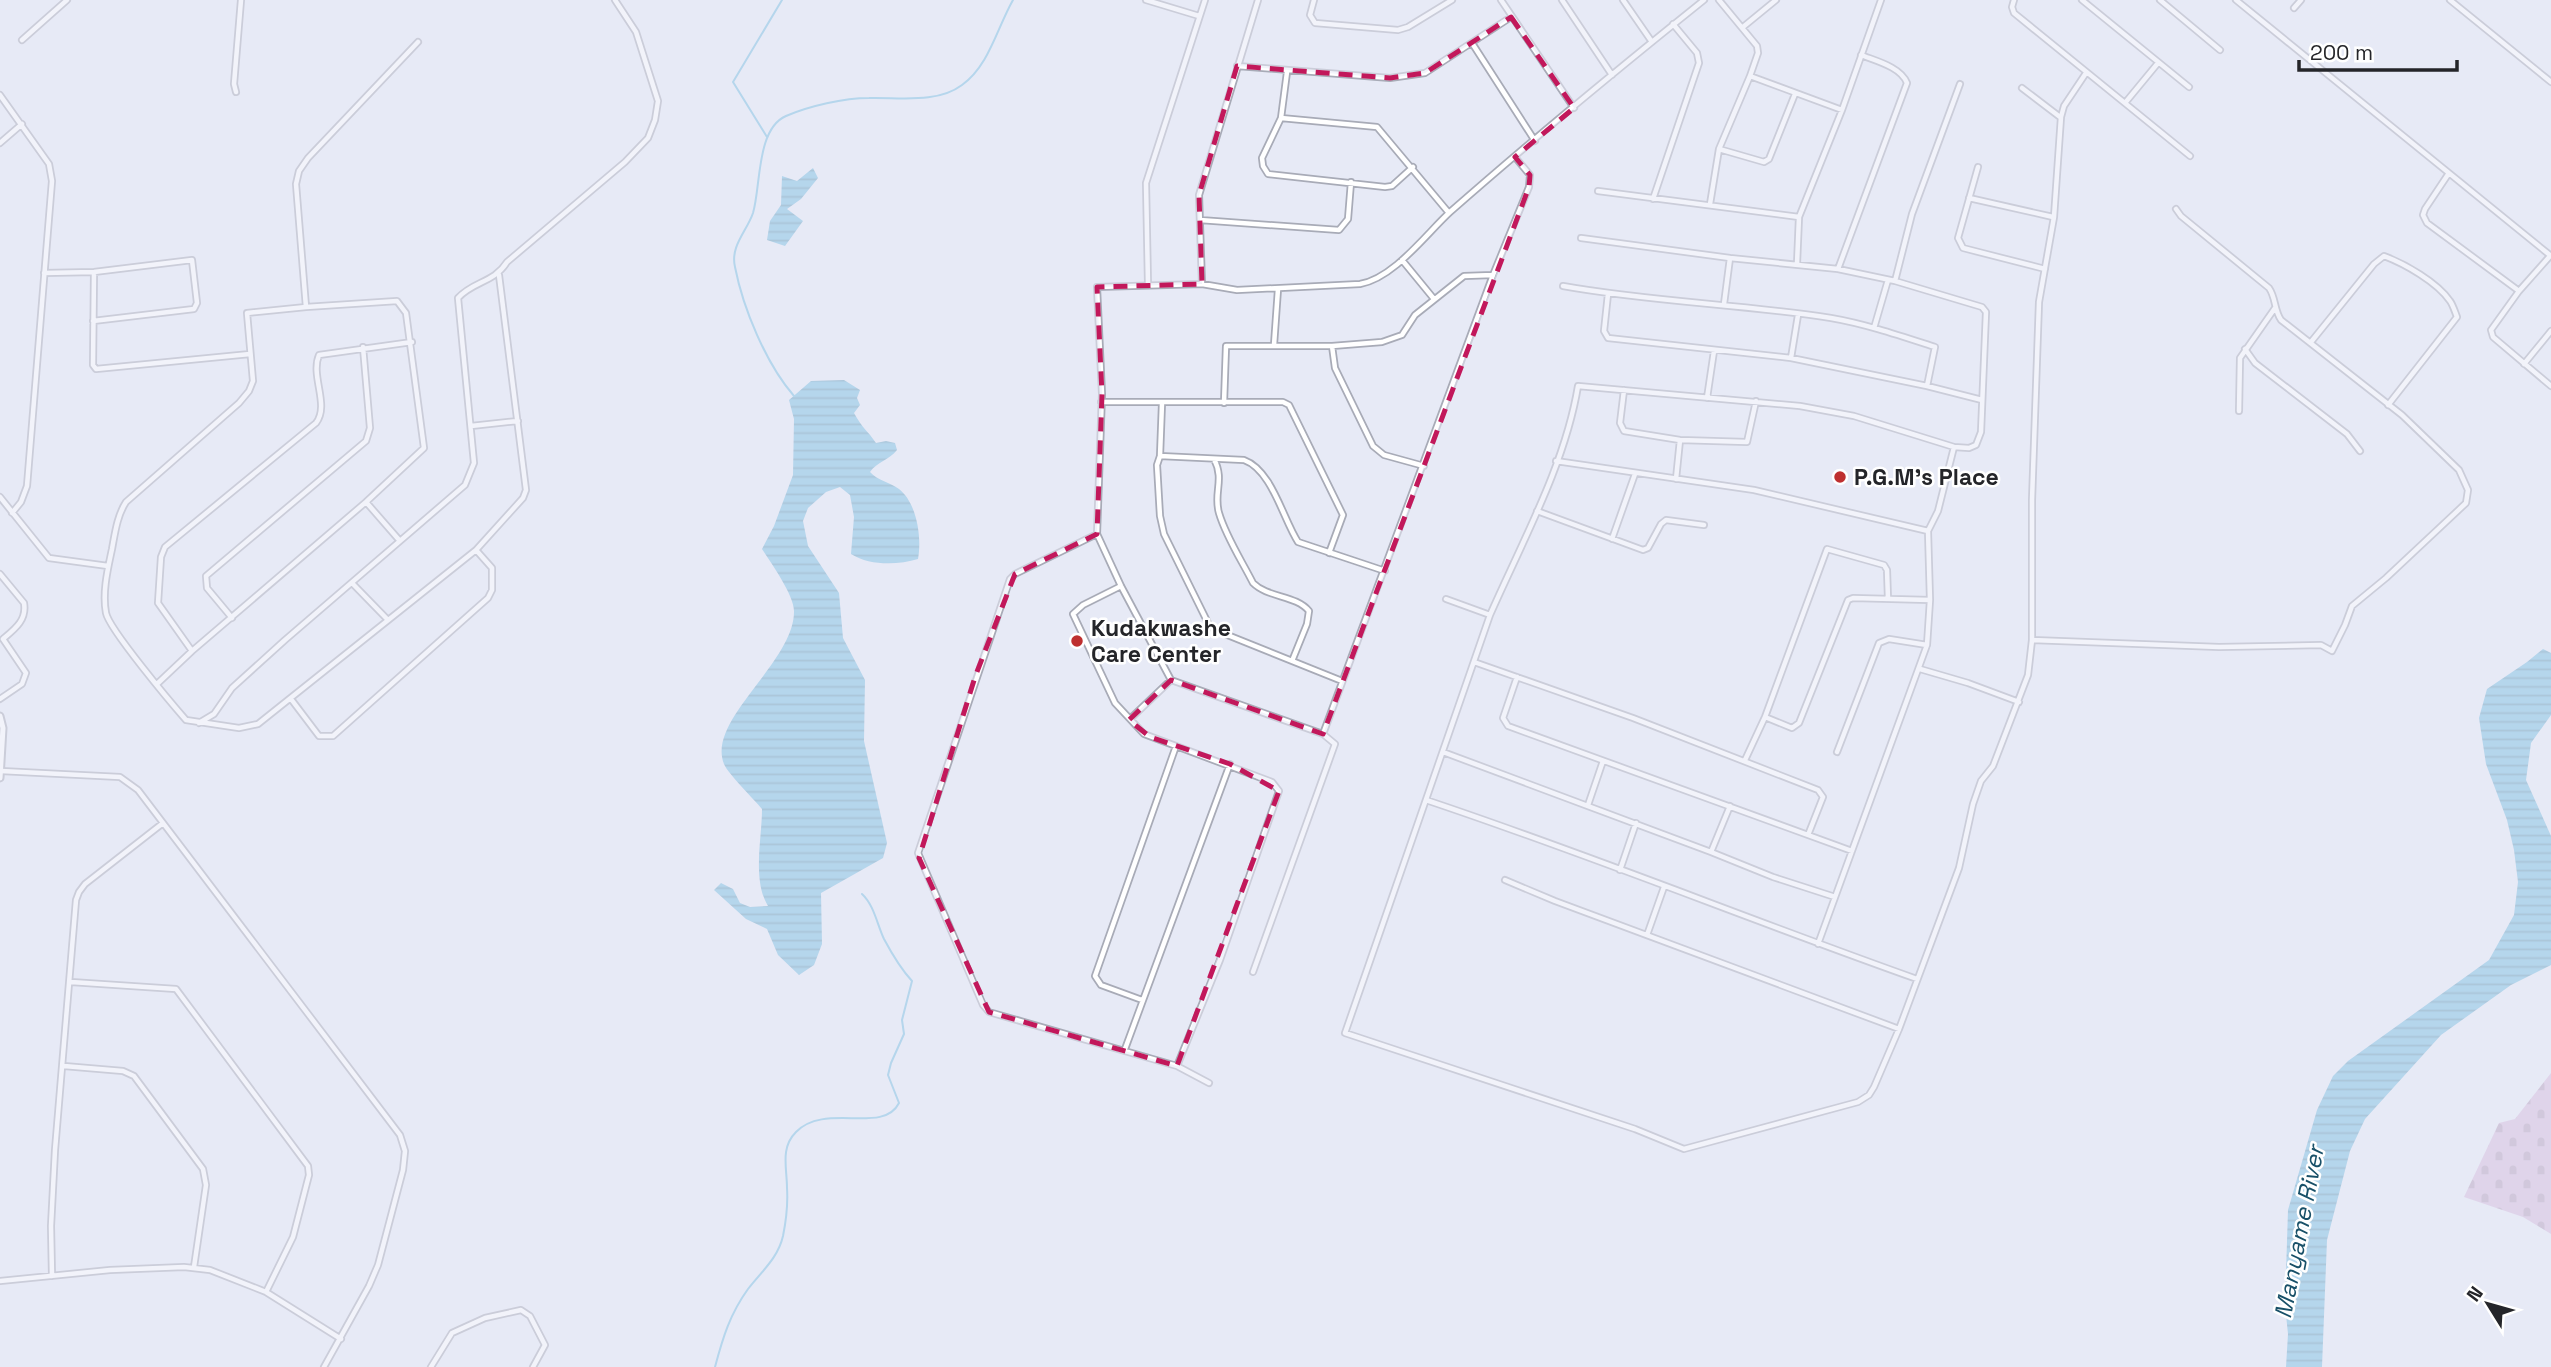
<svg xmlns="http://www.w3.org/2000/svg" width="2551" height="1367" font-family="'Space Grotesk',sans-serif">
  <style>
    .cemetery { fill: url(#cemetery-stones) }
    .water { fill: url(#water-rules) }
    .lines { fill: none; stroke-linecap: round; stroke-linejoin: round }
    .stream { stroke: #78bee0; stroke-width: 2 }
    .minor-casing { stroke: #a8abb7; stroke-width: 8 }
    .tertiary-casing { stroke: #a8abb7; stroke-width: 9 }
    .minor { stroke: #fff; stroke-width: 4.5 }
    .tertiary { stroke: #fff; stroke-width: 5 }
    .marked { fill: none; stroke: #c2185b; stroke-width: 5; stroke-dasharray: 14 9; stroke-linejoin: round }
    .poi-dot { fill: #be2f2f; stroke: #fff; stroke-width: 2.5 }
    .labels { text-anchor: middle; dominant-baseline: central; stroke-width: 5; stroke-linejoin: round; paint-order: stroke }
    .poi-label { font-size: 23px; font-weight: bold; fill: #242529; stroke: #fff; text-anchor: start }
    .water-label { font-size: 24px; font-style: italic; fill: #185068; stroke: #fff }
  </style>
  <defs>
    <pattern id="cemetery-stones" width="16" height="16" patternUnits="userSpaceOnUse" patternTransform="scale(1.75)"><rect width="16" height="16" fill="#d5bbdc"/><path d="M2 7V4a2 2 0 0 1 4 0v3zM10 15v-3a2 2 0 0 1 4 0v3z" fill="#b7a1bd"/></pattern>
    <pattern id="water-rules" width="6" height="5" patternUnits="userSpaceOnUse" patternTransform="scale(1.75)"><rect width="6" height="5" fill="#78bee0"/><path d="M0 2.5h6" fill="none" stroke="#629ab6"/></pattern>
  </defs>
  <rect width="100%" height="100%" fill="#e7eaf6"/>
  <path class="cemetery" d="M2551,1073V1234L2523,1217L2464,1197L2499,1123L2515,1119Z"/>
  <path class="water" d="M813,168L818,178L801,199L787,209L803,221L785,246L767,240L770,221L781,205L782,176L797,181Z
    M844,380L860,390L857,398L860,405L854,413C862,428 868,431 876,443L886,441L895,443L897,450C889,460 877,462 870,472C878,481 890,482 899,489C917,503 922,538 918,559C898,565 870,566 851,554L854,517L850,495L840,487L826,492L808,508L803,521L808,546L839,593L843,638L865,680L864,741L887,843L883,858L821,893L822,944L814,965L799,975L778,955L767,929L746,919L714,890L721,883L733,889L740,903L750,907L768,906C752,880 762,839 762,809C754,799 728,774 724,764C706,720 795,662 794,611C794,595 771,563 762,549L774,526L793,475L794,419L789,400L811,381Z
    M2543,649L2551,653V715L2531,743L2526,780L2551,836V965L2511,985L2441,1035L2365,1119L2350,1151L2327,1240L2322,1367H2286L2288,1334L2285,1305L2288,1210L2317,1110L2333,1076L2348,1061L2489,960L2514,915L2518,882L2514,850L2507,820L2486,764L2479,718L2487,689L2527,662Z"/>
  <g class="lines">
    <path class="stream" d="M767,137L733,82L782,0
      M794,396C766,364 743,308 735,267C730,246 747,231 753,213C761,187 756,129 786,116C809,106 844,98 869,98C898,97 937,104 962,85C989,66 997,28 1013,0
      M715,1367C723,1337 730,1314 748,1289C762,1271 778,1258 783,1236C786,1221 788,1203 787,1188C787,1168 780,1148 796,1132C825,1102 883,1135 899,1103L888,1075L891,1063L904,1034L902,1020L912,981C900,968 892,954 884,939C877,924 874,905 862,894"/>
    <defs>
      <path id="minor" d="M1146,0L1199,16
        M1314,0L1310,15L1315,23L1398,30L1408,27L1452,0
        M1501,0L1574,108
        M1562,0L1612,75
        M1623,0L1652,42
        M1719,0L1757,46L1758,53L1750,76
        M2014,0L2012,7L2014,13L2190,156
        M2082,0L2189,87
        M2160,0L2220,50
        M2236,0L2551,256
        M2450,0L2551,82
        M2294,8L2301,0
        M1743,27L1776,0
        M22,40L67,0
        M1472,43L1535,141
        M1237,66L1390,78L1425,73L1511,17
        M1287,72L1281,118L1262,158L1263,166L1268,174L1385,187L1392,186L1413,167
        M2022,88L2060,117
        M236,92L234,84L241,0
        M0,95L49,164L52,181L27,486L21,502L12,513
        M2125,103L2158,63
        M1281,118L1377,127L1449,213
        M0,143L22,124
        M1719,149L1764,162L1769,159L1795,94
        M1978,167L1958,238L1963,248L2045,269
        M2449,173L2425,209L2423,215L2427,223L2519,291
        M1598,191L1799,217
        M1969,198L2053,217
        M1653,199L1699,63L1697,53L1673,24
        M1710,204L1719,149L1750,76L1842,110
        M1200,220L1339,230L1348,219L1351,182
        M1581,238L1730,258
        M2550,256L2519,291L2491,330L2493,337L2551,386
        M1402,260L1434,299
        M1797,264L1799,217L1842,110L1881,0
        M1838,269L1907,83C1901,67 1876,61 1861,55
        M94,272L93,365L96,369L250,354
        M44,273L94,272L192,260L197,303L194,309L93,321
        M1895,281L1912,214L1960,84
        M1148,284L1146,183L1205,0
        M1202,284L1199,195L1258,0
        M1563,286C1652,302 1742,304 1831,318C1866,324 1901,336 1935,347L1927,386
        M1608,294L1604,331L1608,338L1791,358L1927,386L1982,400
        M306,307L296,184L299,171L308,158L418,42
        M1874,328L1888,280
        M2311,342L2374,264L2384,256C2405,264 2437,282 2450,301C2453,305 2455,312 2457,317L2388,405
        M1274,345L1278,289
        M1332,346L1335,368L1373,446L1384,455L1424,466
        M2245,349L2255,363L2347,434L2360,451
        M1791,358L1798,315
        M2524,364L2551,331
        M1624,390L1620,423L1624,431L1680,440L1747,442L1756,401
        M1707,398L1714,351
        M1101,402H1283L1289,405L1343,515L1329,553
        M1162,403L1160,456L1157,465L1160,516L1164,534L1209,625L1215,630L1342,681
        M1224,403L1226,346H1332L1382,342L1402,335L1415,315L1464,276L1493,275
        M2239,411L2240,358L2275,308
        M471,426L518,421
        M1160,456L1244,460C1272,470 1283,519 1298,542L1385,571
        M1214,459C1225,480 1213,493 1219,513C1226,537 1242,561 1253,583C1268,598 1296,595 1309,611L1307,624L1292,661
        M1556,461L1754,490L1928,531
        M1676,479L1680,440
        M0,497L49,558L108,566
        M366,502L400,541
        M1537,511L1643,550L1648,548L1661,524L1666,520L1704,525
        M1097,534L1015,574L1010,579L918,853L983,1005L989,1012L1177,1066
        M1612,539L1635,474
        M0,574L24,603C27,620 15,629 3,639L26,673L22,684L0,699
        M352,583L388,620
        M1121,586L1083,605L1073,614L1115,703L1144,734L1272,782L1279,791L1220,960L1177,1066L1209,1083
        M1446,599L1490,615L1345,1033L1635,1129L1684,1149L1858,1102L1869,1095L1874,1087L1899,1029L1959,868L1973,804L1981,781L1993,766L2028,675L2032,640V500L2039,302L2054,217L2061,117L2064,106L2086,73
        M1490,615C1522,542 1565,465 1578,386L1800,406L1854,416L1954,447L1969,448L1976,445L1981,432L1986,312L1982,307L1895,281L1838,269L1730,258L1724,304
        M232,618L207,588L206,576L366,441L370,428L363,347
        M2032,640L2219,647L2321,645L2332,651L2345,625L2352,606L2386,578L2466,503L2468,490L2459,470L2402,415L2281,320C2274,310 2276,298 2269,288L2181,216L2176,209
        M192,651L158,603L161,557L165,547L316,423C330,405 310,376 319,355L412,342
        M1474,662L1633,718L1818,790L1823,797L1808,835
        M1920,669L1968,683L2019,702
        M1517,677L1503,718L1508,726L1852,851
        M157,684L192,651L366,502L424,448L406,313L397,301L306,307L247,313L253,381L249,391L239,403L126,502C117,516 115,533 112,549C108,568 102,592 106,613C109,629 172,704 186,720L239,728L258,724L476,550L523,498L526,490L499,275
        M291,699L319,736H333L488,598L492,590V568L476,550
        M1765,717L1792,728L1799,723L1848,600L1853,598L1930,600
        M1130,719L1171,680
        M199,723L214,714L232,688L285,640L465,485L474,463L458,298C473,281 494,283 507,262L625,162L648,138L655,120L658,101L636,32L615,0
        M1323,734L1493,275L1529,187L1530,175L1515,157
        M1443,752L1711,852L1773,877L1835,897
        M1837,752L1879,643L1889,639L1927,645
        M1745,760L1765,717L1827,549L1884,565L1887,570L1888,599
        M1,771L120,777L138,790L400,1135L405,1151L403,1170L378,1265L369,1286L324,1367
        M1426,800C1591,855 1753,921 1917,979
        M1588,805L1603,761
        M1711,852L1730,806
        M1620,870L1636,823
        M1505,880L1555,901L1899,1029
        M1647,935L1664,887
        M1818,944L1927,645L1930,600L1928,531L1938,511L1954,447
        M1253,972L1335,744L1323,734L1171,680L1121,586L1097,534L1102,394L1097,287L1202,284L1237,290L1360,284C1394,278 1426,234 1450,212C1533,139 1618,69 1704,0
        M71,982L176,989L308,1166L309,1175L293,1237L266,1292
        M1142,1000L1101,985L1095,976L1176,746
        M1125,1049L1230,764
        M64,1066L123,1071L134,1076L203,1169L206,1185L194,1267
        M52,1276L51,1226L55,1150L76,900L79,892L85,884L163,823
        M0,1281L110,1270L184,1267L210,1270L266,1292L341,1339
        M431,1367L452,1333L485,1318L521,1310L530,1316L545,1345L533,1367"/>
      <path id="tertiary" d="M0,716L3,728L0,778"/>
    </defs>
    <use href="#minor" class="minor-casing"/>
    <use href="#tertiary" class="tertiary-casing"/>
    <use href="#minor" class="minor"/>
    <use href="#tertiary" class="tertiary"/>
  </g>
  <path d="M0 0H2551V1367H0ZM1511,17L1574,108L1515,157L1530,175L1529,187L1323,734L1171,680L1129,720L1150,737L1230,764L1279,791L1177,1066L989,1012L919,858L975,677L1015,574L1097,534L1102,394L1097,287L1202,284L1199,195L1237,66L1390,78L1425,73Z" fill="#e7eaf6" fill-opacity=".55" fill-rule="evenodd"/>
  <path class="marked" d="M1511,17L1574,108L1515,157L1530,175L1529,187L1323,734L1171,680L1129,720L1150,737L1230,764L1279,791L1177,1066L989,1012L919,858L975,677L1015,574L1097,534L1102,394L1097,287L1202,284L1199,195L1237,66L1390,78L1425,73Z"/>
  <g class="poi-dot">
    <circle cx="1840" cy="477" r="7"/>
    <circle cx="1077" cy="641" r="7"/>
  </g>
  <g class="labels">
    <g class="poi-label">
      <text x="1854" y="477">P.G.M’s Place</text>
      <text x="1091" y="628">Kudakwashe<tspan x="1091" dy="26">Care Center</tspan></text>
    </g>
    <g class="water-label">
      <text transform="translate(2299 1232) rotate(-79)">Manyame River</text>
    </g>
  </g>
  <g transform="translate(2488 1304) rotate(307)" stroke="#ffffff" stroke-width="5" paint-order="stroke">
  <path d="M0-5L12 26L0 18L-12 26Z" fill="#242529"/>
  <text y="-10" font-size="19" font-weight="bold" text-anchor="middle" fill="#242529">N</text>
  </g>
  <path d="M2299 60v10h158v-10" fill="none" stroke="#242529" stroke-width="3.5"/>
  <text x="2310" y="60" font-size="21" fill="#242529" stroke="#ffffff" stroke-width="5" paint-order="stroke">200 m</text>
</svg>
